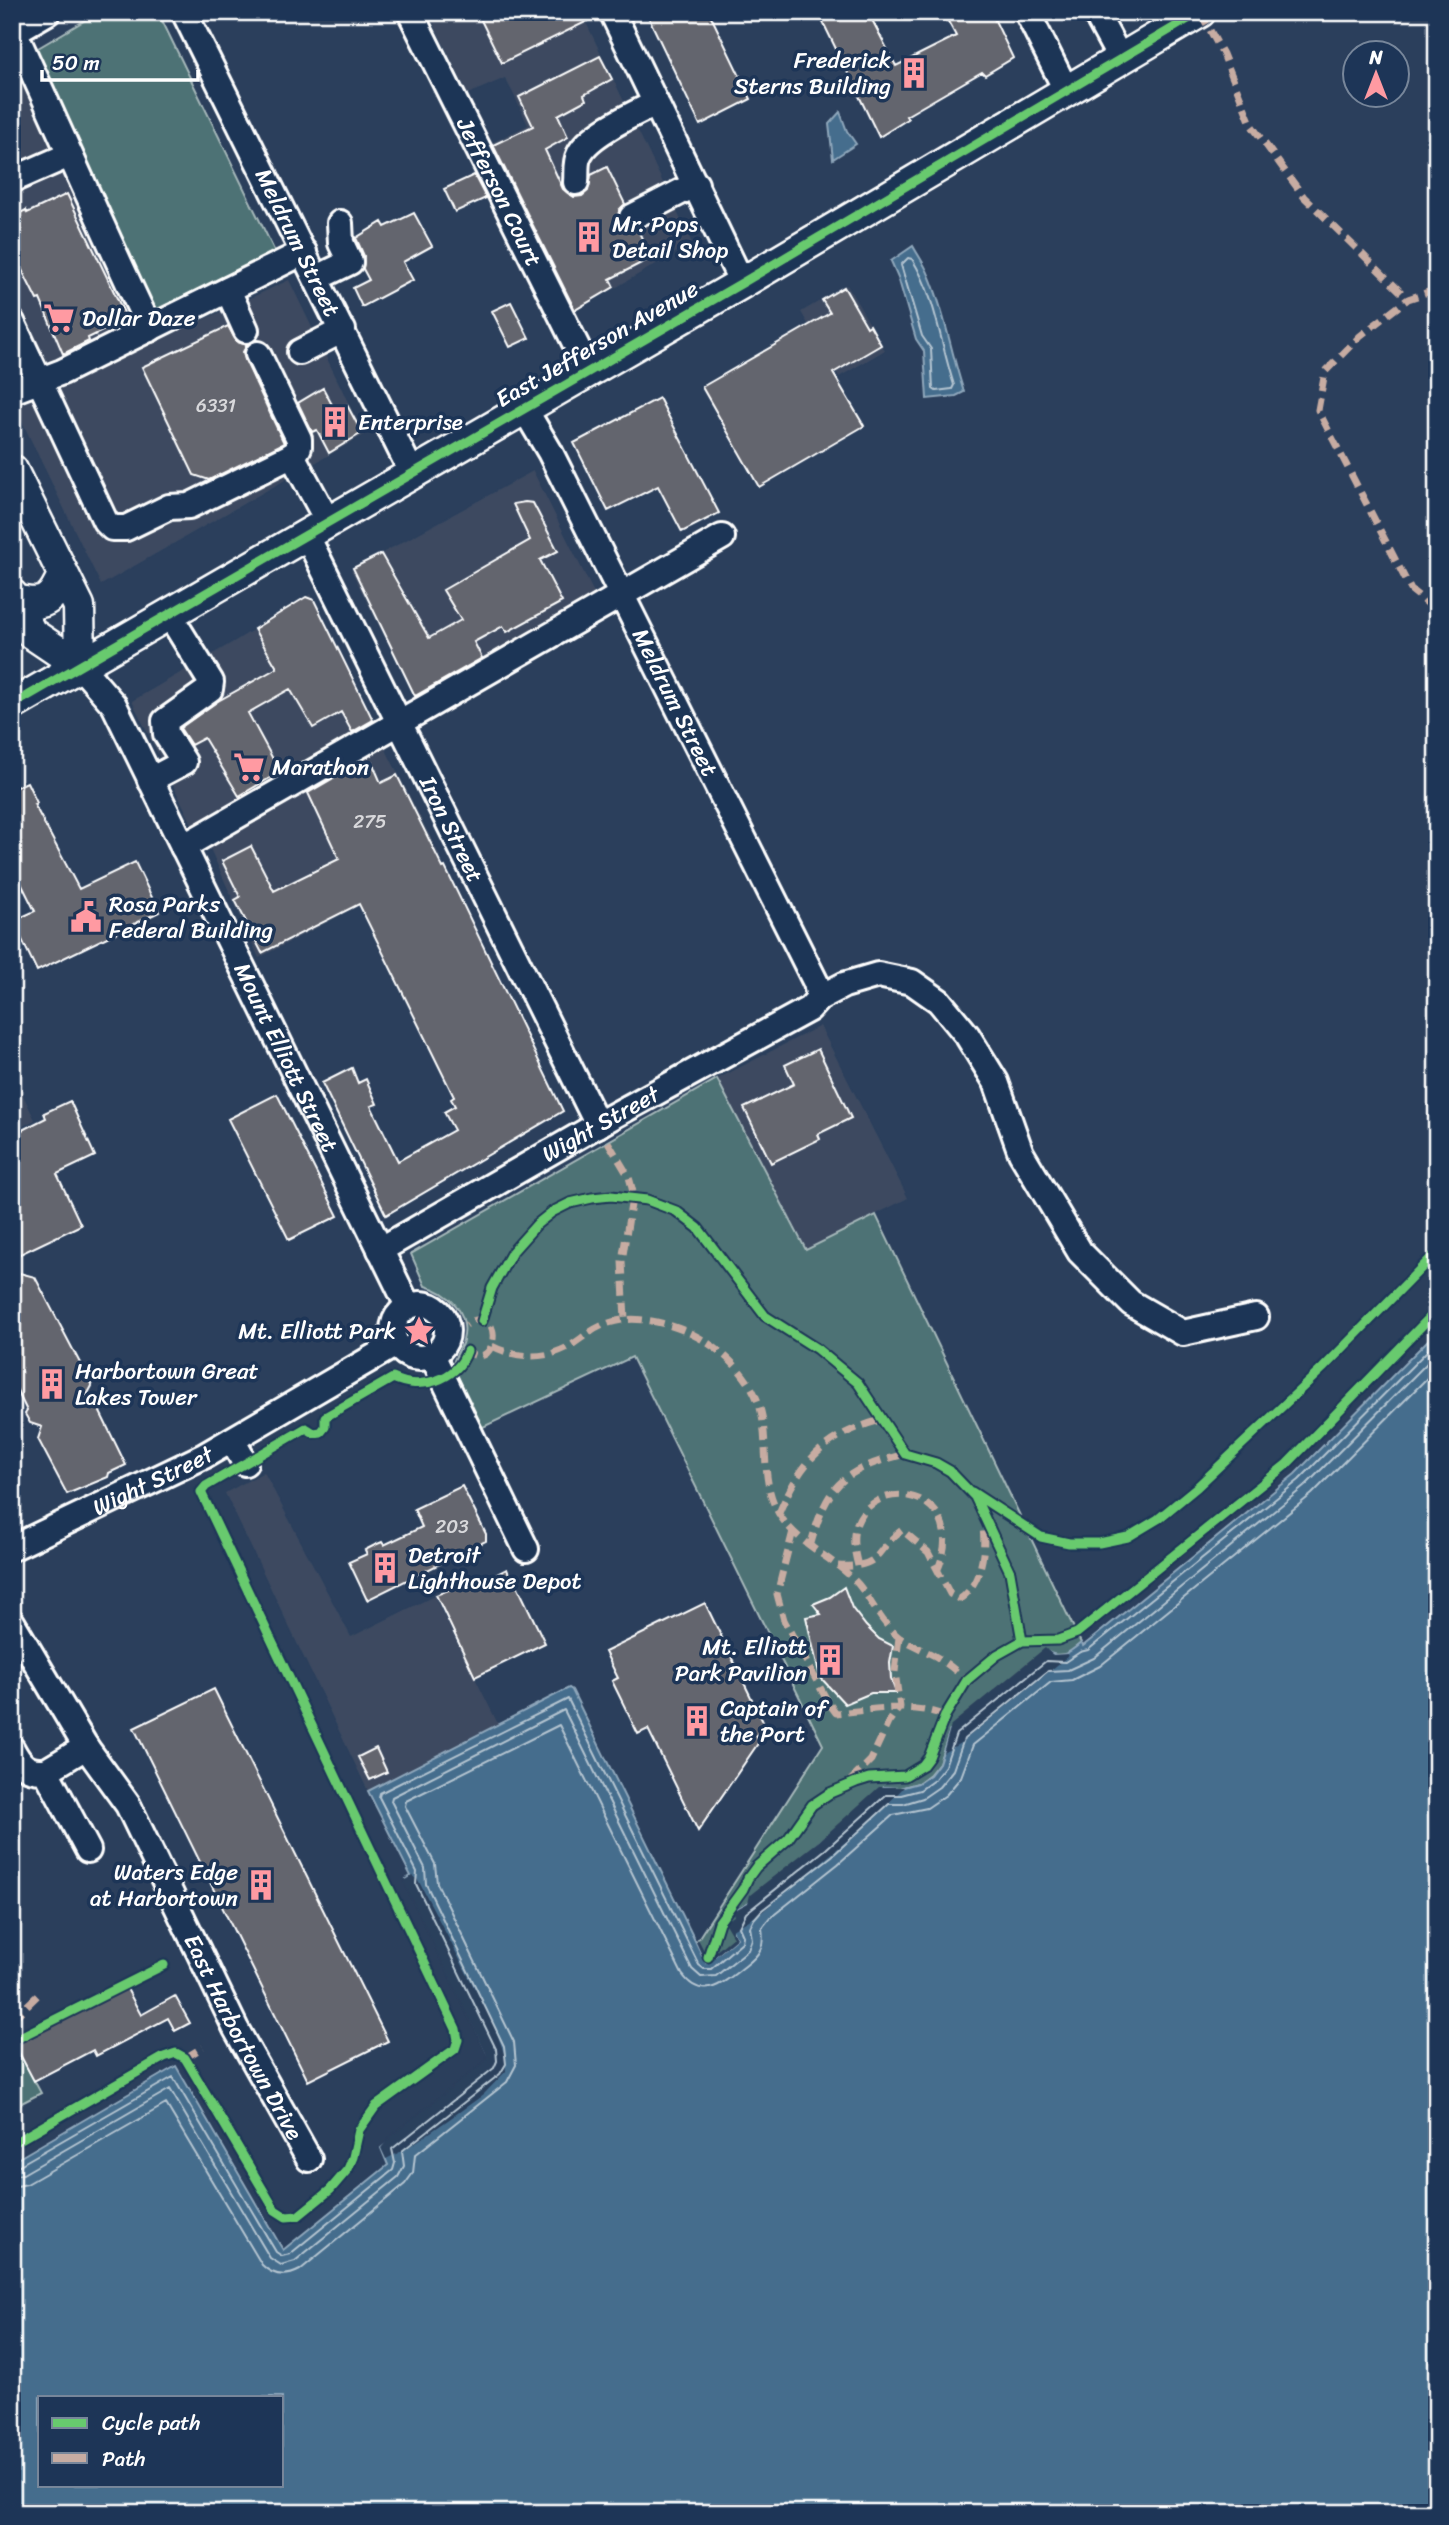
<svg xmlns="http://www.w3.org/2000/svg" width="1449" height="2525" font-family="Sriracha,sans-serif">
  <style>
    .built { fill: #3c4a61 }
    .green { fill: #4e7274; stroke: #a6b8ba; stroke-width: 2 }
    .water { fill: #456d8d; stroke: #8fa7bb; stroke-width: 2; fill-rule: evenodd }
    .pier { fill: #2b3f5c }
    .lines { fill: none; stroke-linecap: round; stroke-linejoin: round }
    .shore { stroke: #b5c5d1; stroke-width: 2 }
    .building { fill: #64656e; stroke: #fff; stroke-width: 2 }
    .minor-casing { stroke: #fff; stroke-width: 30 }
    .major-casing { stroke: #fff; stroke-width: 35 }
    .minor { stroke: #1d3557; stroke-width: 24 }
    .major { stroke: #1d3557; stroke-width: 30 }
    .quiet { stroke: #c7aca2; stroke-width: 7; stroke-dasharray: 14 7; stroke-linecap: butt }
    .cycleway-casing { stroke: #1d3557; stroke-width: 13 }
    .cycleway { stroke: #67ca6e; stroke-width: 9 }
    .labels { text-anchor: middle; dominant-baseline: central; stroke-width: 7; stroke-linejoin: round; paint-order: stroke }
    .number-label { font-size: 19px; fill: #d8d8db }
    .poi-label { font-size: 23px; fill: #fff; stroke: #1d3557; text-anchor: start }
    .street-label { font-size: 23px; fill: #fff; stroke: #1d3557 }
  </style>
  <rect width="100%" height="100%" fill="#2b3f5c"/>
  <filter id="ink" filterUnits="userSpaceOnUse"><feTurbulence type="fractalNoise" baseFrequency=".0143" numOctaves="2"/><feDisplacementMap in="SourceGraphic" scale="14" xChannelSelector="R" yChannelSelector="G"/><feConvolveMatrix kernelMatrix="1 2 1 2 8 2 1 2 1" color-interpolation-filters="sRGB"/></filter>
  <g filter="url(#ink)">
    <path class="built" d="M428,12H581L692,243L574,312L491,143L528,125L514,95L505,78L468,94Z
      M16,62L131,325L56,361L12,371V64Z
      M289,280L364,435L101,585L15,407Z
      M847,285L885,350L839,377L801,312Z
      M533,471L597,599L417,701L351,570Z
      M311,594L376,725L194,828L132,701L235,641Z
      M382,742L440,856L356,897L360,905L259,958L208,844Z
      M820,1026L908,1198L806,1250L717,1079Z
      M12,1072L35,1120L12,1132Z
      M264,1472L351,1637L434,1596L498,1724L368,1791L225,1493Z"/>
    <path class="green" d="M99,12H158L275,252L160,311L152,305L34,63L33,51Z
      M717,1079L806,1250L876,1215L1081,1643L1068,1654L1053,1655L950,1730L939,1763L930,1774L918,1783L900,1788L745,1905L735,1910L737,1938L706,1964L696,1942L823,1745L632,1357L481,1428L453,1366C453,1357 461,1350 463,1340C470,1313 449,1292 425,1286L411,1254Z
      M15,2045L41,2093L12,2108V2047Z"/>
    <path class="water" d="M840,112L847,131L856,144L833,159L829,124Z
      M913,246C918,255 925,265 929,275C945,312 951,353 964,392L956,396L927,399L924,351L916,339L898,277L891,261Z
      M1437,1331V2513H12V2162L176,2066L283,2250L388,2165L381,2148L491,2061L406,1879L411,1876L368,1791L569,1688L572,1690L706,1963L737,1938L727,1922L738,1917L735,1910L748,1903L884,1787L900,1788L918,1783L930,1775L939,1763L950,1730L1047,1651C1061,1660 1070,1652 1081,1643L1083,1646L1295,1474ZM40,2397H282V2485H40Z"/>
    <path class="pier" d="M1045,1648L1053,1655L1068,1654L1067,1657L962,1742L943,1753L951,1725Z
      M879,1787H904L874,1818L761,1913L732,1930L737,1938L706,1964L696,1942L698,1939L708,1958L733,1937L724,1922L734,1916L732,1908L735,1910L748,1903L750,1895L819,1841Z
      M412,1876L418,1880L494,2025L505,2056L506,2071L483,2095L448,2120L406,2149L386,2159L381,2148L393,2134L487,2060L486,2053L403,1881Z"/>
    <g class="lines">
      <path class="shore" d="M908,258L912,259C936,297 940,343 954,385L952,389L936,391L933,389L931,349L922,336L901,265Z
        M12,2168L18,2166L173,2077L276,2252L282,2256L290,2254L393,2170L395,2163L392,2149L494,2068L497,2061L496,2049L416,1884L417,1872L379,1797L380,1793L568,1699L699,1965L704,1969H711L742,1942L743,1936L739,1927L746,1913L826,1849L886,1795H901L920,1790L934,1780L945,1766L956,1734L1046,1661L1065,1662L1080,1652L1088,1650L1299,1480L1437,1341
        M12,2176L23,2174L170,2089L270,2258L281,2265L295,2261L398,2177L404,2166L402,2151L500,2074L506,2064L504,2046L426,1884L425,1868L391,1801L392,1797L564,1710L692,1969L701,1977L716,1976L748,1950L752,1939L750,1927L754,1919L762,1910L832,1856L889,1804H903L923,1798L939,1787L953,1770L964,1739L1048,1671L1068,1670L1094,1658L1305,1486L1437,1353
        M12,2187L27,2184L166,2104L262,2265C273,2276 285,2278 300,2270L405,2184L413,2173L415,2155L507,2082L516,2065L514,2042L437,1883L435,1864L405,1806L406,1801L559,1725L682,1974C701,2001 721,1985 740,1970C747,1964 756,1959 760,1950C764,1943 763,1935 762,1928L770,1918L838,1864L893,1815L927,1808L946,1795L961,1777L973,1745L1051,1682L1072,1680L1100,1666L1312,1494L1437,1368"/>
    </g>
    <path class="building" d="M477,12H597L598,16L502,63Z
      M646,12H709L751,99L700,125Z
      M818,12H868L896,66L956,36L943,12H991L1013,58L985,75L982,72L906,116L908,119L879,137Z
      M600,56L612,79L584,95L586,100L558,115L568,137L545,150L563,189L574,197L582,196L588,191L591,175L607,167L625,204L619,210V223L625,230H638L651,258L610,279L614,287L575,310L493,145L533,126L519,97Z
      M474,175L486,198L455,212L444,189Z
      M67,194L127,319L88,338L89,341L63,354L40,299L37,300L12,250V217L26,210L27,213Z
      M414,213L432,246L403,262L413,280L362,307L353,288L369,280L363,269L364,256L356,238L382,222L385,227Z
      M844,287L867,327L870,325L881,345L833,373L864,426L759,487L702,387L830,313L822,300Z
      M511,302L529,338L510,347L492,311Z
      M228,326L237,342L247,345L243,352L245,360L284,443L209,480L194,475L142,367Z
      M323,388L336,412L347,405L362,433L329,453L317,430L312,432L298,403Z
      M659,398L719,513L682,532L658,486L608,511L574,443Z
      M525,502L533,503L558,551L540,560L562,602L507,632L503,626L474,642L482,658L415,696L353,568L381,554L429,638L461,620L443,590L530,540L513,504Z
      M306,597L314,600L373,720L352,732L341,712L313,728L290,689L248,713L280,772L239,796L204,738L191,745L180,728L218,701L277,668L254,629Z
      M372,762L381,783L397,775L443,868L445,867L563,1111L386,1215L322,1083L352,1068L358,1083L366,1079L377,1104L371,1106L398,1161L454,1130L444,1112L455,1106L451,1099L454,1097L359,904L262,953L235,900L240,897L222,861L251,846L274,891L339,859L308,793L356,765L357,768Z
      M27,782L37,803L34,804L79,889L135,862L159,912L37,971L13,921L35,911L12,865V789Z
      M818,1049L851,1118L818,1134L820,1139L771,1163L744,1108L794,1084L785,1065Z
      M277,1094L338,1216L289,1240L228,1119Z
      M70,1101L95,1156L57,1174L81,1225L12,1258V1135L46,1118L44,1113Z
      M12,1271L35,1277L92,1386L86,1397L99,1402L102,1408L100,1412L126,1465L109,1473L108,1477L67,1494L38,1439L42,1427L30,1423L25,1414L27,1411L12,1380Z
      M462,1486L486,1534V1541L367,1600L349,1562L367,1554L365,1550L375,1545L382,1542L384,1545L422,1527L414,1509Z
      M507,1569L513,1584L516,1583L545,1643L475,1677L436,1595L472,1580L474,1586Z
      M844,1587L852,1608L866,1626L879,1639L893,1646L890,1663L891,1679L896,1693H871L845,1704L820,1677L806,1617L821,1614L813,1604L830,1597Z
      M705,1603L767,1730L756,1735L759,1742L698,1831L648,1729L638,1734L612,1681L618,1678L605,1652Z
      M214,1689L388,2041L308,2081L134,1728Z
      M376,1748L387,1772L370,1780L358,1757Z
      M126,1987L141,2015L175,1996L190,2023L175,2031L168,2018L96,2056L93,2050L34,2081L15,2045Z"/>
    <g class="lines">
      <defs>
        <g id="minor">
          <path id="s1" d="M184,12L412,473"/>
          <path id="s2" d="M410,12L589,371"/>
          <path d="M612,12L742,283"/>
          <path d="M1027,12L1067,92"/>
          <path d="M1095,12L1121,60"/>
          <path d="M12,27C59,128 102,229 150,329"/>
          <path d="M12,33L48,12"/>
          <path d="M12,180L69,155"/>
          <path d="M576,182C577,173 575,163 579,155C588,134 636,113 656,103"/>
          <path d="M632,217L696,184"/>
          <path d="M317,278L350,262L341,243L340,223"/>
          <path d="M228,290L246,330"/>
          <path d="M12,322L105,521L112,528H126L169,507L189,506L295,454L299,447V439L258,354"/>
          <path d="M300,352L343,330"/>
          <path d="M12,391L62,372L304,252"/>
          <path id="s3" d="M524,408L550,452L816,983L819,998"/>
          <path d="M292,455L328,522"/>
          <path id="s4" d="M306,534L598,1125"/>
          <path id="s5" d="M80,666L114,705L408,1306"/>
          <path d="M150,780L184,762L166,734L165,721L210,689L211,682L169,614"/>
          <path d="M183,847L722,537"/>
          <path id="s6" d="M380,1250L613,1116L809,1009L819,998L844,985L878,975L912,982L939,1001L967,1035L996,1082L1021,1153L1080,1252L1131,1303L1183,1333L1256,1317"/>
          <circle cx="420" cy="1331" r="27"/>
          <path d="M432,1355L526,1549"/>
          <path d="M232,1440L245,1463"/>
          <path id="s7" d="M12,1548L204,1456L396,1344"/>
          <path id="s8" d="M12,1622L86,1747L128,1805L236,2029L309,2159"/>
          <path d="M12,1749C21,1766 27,1772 46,1771L88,1850"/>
          <path d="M46,1771L86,1747"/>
        </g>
        <path id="major" d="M12,470L79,606L80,666
          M12,595L31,633L80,666
          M15,600C44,607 51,602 63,575
          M12,705L742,283L1200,12"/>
      </defs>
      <use href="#minor" class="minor-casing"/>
      <use href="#major" class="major-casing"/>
      <use href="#minor" class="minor"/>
      <use href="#major" class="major"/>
      <path class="quiet" d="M1200,12L1223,54L1252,126L1304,197L1408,299
        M1437,289L1408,299L1360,336L1325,372L1318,410L1411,590L1437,611
        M608,1142L629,1177L633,1192L622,1261L625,1320
        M492,1346C517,1359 549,1360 573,1344C585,1336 595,1327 609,1323C634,1314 669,1323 692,1334C724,1350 755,1379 762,1416C768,1449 761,1483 779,1514C799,1546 834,1557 858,1584C872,1601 882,1625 900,1638C911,1645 922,1649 933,1655C946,1662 956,1671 967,1680
        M463,1347C498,1383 507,1297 466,1325
        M779,1513C801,1461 825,1435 881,1420
        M793,1531L777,1594L784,1620L828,1702L836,1713C871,1710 911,1702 945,1716
        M810,1547C827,1484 842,1470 905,1454
        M838,1566C884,1568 872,1552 902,1530L928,1552L950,1594L960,1599C981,1584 986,1552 983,1528
        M858,1566C855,1554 852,1541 855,1529C871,1471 971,1490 938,1569
        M850,1781L871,1760L888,1723L900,1707L895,1672L899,1637
        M12,2020L41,1992
        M185,2058L203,2047"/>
      <defs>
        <path id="cycleway" d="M12,705L742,283L1200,12
          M482,1321L492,1288L512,1252L537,1224L552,1212L570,1203L592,1198L611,1196L647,1200L676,1211L698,1228L765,1316L817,1349L858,1383L905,1454L936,1463L950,1471L975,1497L1010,1572L1022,1641L1058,1640L1077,1633L1287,1464L1437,1310
          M972,1492L1041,1537L1069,1543H1099L1128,1537L1158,1519L1197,1487L1323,1368L1437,1252
          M708,1957L719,1922L743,1889L748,1878L756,1867L788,1839L812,1805L830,1793L856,1782L869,1778L905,1776L923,1765L929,1757L945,1716L967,1680L997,1655L1022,1641
          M12,2041L164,1965
          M12,2144L164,2057L176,2053L185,2058L275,2210L286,2217L298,2216L330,2190L348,2169L353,2157L359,2130L376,2106L455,2049L458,2040L456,2029L201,1492L206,1486L306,1428L314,1433L321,1432L325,1427V1417L393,1378C419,1391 457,1381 467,1351"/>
      </defs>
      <use href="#cycleway" class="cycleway-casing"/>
      <use href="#cycleway" class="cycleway"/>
    </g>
  </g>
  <defs>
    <symbol id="building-bare" viewBox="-9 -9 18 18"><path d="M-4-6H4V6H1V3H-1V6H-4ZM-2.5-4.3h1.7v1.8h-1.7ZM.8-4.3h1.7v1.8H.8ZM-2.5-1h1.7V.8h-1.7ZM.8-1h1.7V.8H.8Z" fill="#ff9aa2" stroke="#1d3557" stroke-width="2.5" paint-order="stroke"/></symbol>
    <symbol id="supermarket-bare" viewBox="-9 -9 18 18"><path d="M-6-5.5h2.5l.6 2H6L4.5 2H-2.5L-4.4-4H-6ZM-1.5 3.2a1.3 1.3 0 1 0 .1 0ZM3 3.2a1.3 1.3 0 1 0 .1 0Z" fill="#ff9aa2" stroke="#1d3557" stroke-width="2.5" paint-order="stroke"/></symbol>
    <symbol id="civic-bare" viewBox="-9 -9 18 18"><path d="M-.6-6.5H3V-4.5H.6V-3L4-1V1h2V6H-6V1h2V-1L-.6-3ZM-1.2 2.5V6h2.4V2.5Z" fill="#ff9aa2" stroke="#1d3557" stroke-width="2.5" paint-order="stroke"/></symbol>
    <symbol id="sight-bare" viewBox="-9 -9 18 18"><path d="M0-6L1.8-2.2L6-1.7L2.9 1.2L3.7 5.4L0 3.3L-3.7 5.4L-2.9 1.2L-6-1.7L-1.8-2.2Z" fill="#ff9aa2" stroke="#1d3557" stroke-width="2.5" paint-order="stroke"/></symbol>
  </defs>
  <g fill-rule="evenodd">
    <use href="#building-bare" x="892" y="51" width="44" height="44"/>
    <use href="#building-bare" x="567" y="215" width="44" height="44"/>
    <use href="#supermarket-bare" x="37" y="296" width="44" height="44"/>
    <use href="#building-bare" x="313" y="400" width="44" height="44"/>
    <use href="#supermarket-bare" x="227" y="745" width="44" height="44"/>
    <use href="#civic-bare" x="64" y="895" width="44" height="44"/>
    <use href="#sight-bare" x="397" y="1309" width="44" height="44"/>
    <use href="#building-bare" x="30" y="1362" width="44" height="44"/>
    <use href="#building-bare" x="363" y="1546" width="44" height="44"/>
    <use href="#building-bare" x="808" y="1638" width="44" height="44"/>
    <use href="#building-bare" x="675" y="1699" width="44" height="44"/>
    <use href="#building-bare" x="239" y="1863" width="44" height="44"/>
  </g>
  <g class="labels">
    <g class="number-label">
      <text x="216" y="405">6331</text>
      <text x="370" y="821">275</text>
      <text x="452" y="1526">203</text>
    </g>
    <g class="poi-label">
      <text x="891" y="60" text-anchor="end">Frederick<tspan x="891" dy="26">Sterns Building</tspan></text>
      <text x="612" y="224">Mr. Pops<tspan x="612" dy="26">Detail Shop</tspan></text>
      <text x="82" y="318">Dollar Daze</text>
      <text x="358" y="422">Enterprise</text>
      <text x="272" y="767">Marathon</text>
      <text x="109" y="904">Rosa Parks<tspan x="109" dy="26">Federal Building</tspan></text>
      <text x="396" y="1331" text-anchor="end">Mt. Elliott Park</text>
      <text x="75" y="1371">Harbortown Great<tspan x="75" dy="26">Lakes Tower</tspan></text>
      <text x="408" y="1555">Detroit<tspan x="408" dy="26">Lighthouse Depot</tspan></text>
      <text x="807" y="1647" text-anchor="end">Mt. Elliott<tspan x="807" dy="26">Park Pavilion</tspan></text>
      <text x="720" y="1708">Captain of<tspan x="720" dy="26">the Port</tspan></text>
      <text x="238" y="1872" text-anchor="end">Waters Edge<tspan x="238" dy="26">at Harbortown</tspan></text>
    </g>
    <g class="street-label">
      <text stroke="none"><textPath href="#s2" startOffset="201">Jefferson Court</textPath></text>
      <text stroke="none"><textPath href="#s1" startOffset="257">Meldrum Street</textPath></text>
      <text transform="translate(597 344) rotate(-30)">East Jefferson Avenue</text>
      <text stroke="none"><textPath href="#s3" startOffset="331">Meldrum Street</textPath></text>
      <text stroke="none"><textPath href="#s4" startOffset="329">Iron Street</textPath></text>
      <text stroke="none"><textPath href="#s5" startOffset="444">Mount Elliott Street</textPath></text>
      <text stroke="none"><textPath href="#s6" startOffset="254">Wight Street</textPath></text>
      <text stroke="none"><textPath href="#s7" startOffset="156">Wight Street</textPath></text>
      <text stroke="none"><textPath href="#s8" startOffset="476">East Harbortown Drive</textPath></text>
    </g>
  </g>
  <rect width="1449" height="2525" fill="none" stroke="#1d3557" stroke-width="42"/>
  <rect x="21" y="21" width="1407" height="2483" fill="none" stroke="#fff" stroke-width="2.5" filter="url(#ink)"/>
  <rect x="38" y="2396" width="245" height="91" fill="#1d3557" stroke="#77869a" stroke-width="2"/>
  <rect x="52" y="2418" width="35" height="10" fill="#67ca6e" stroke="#77869a" stroke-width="2"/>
  <text x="102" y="2430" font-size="21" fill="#ffffff">Cycle path</text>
  <rect x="52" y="2453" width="35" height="10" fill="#c7aca2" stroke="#77869a" stroke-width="2"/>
  <text x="102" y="2466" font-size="21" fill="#ffffff">Path</text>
  <g transform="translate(1376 74)"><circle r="33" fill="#1d3557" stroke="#77869a" stroke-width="2"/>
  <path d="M0-5L12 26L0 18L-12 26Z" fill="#ff9aa2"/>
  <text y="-10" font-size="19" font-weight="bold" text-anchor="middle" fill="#ffffff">N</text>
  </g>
  <path d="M42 70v10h156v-10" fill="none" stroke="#ffffff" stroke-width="3.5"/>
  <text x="52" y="70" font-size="21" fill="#ffffff" stroke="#1d3557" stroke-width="5" paint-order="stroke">50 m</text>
</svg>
